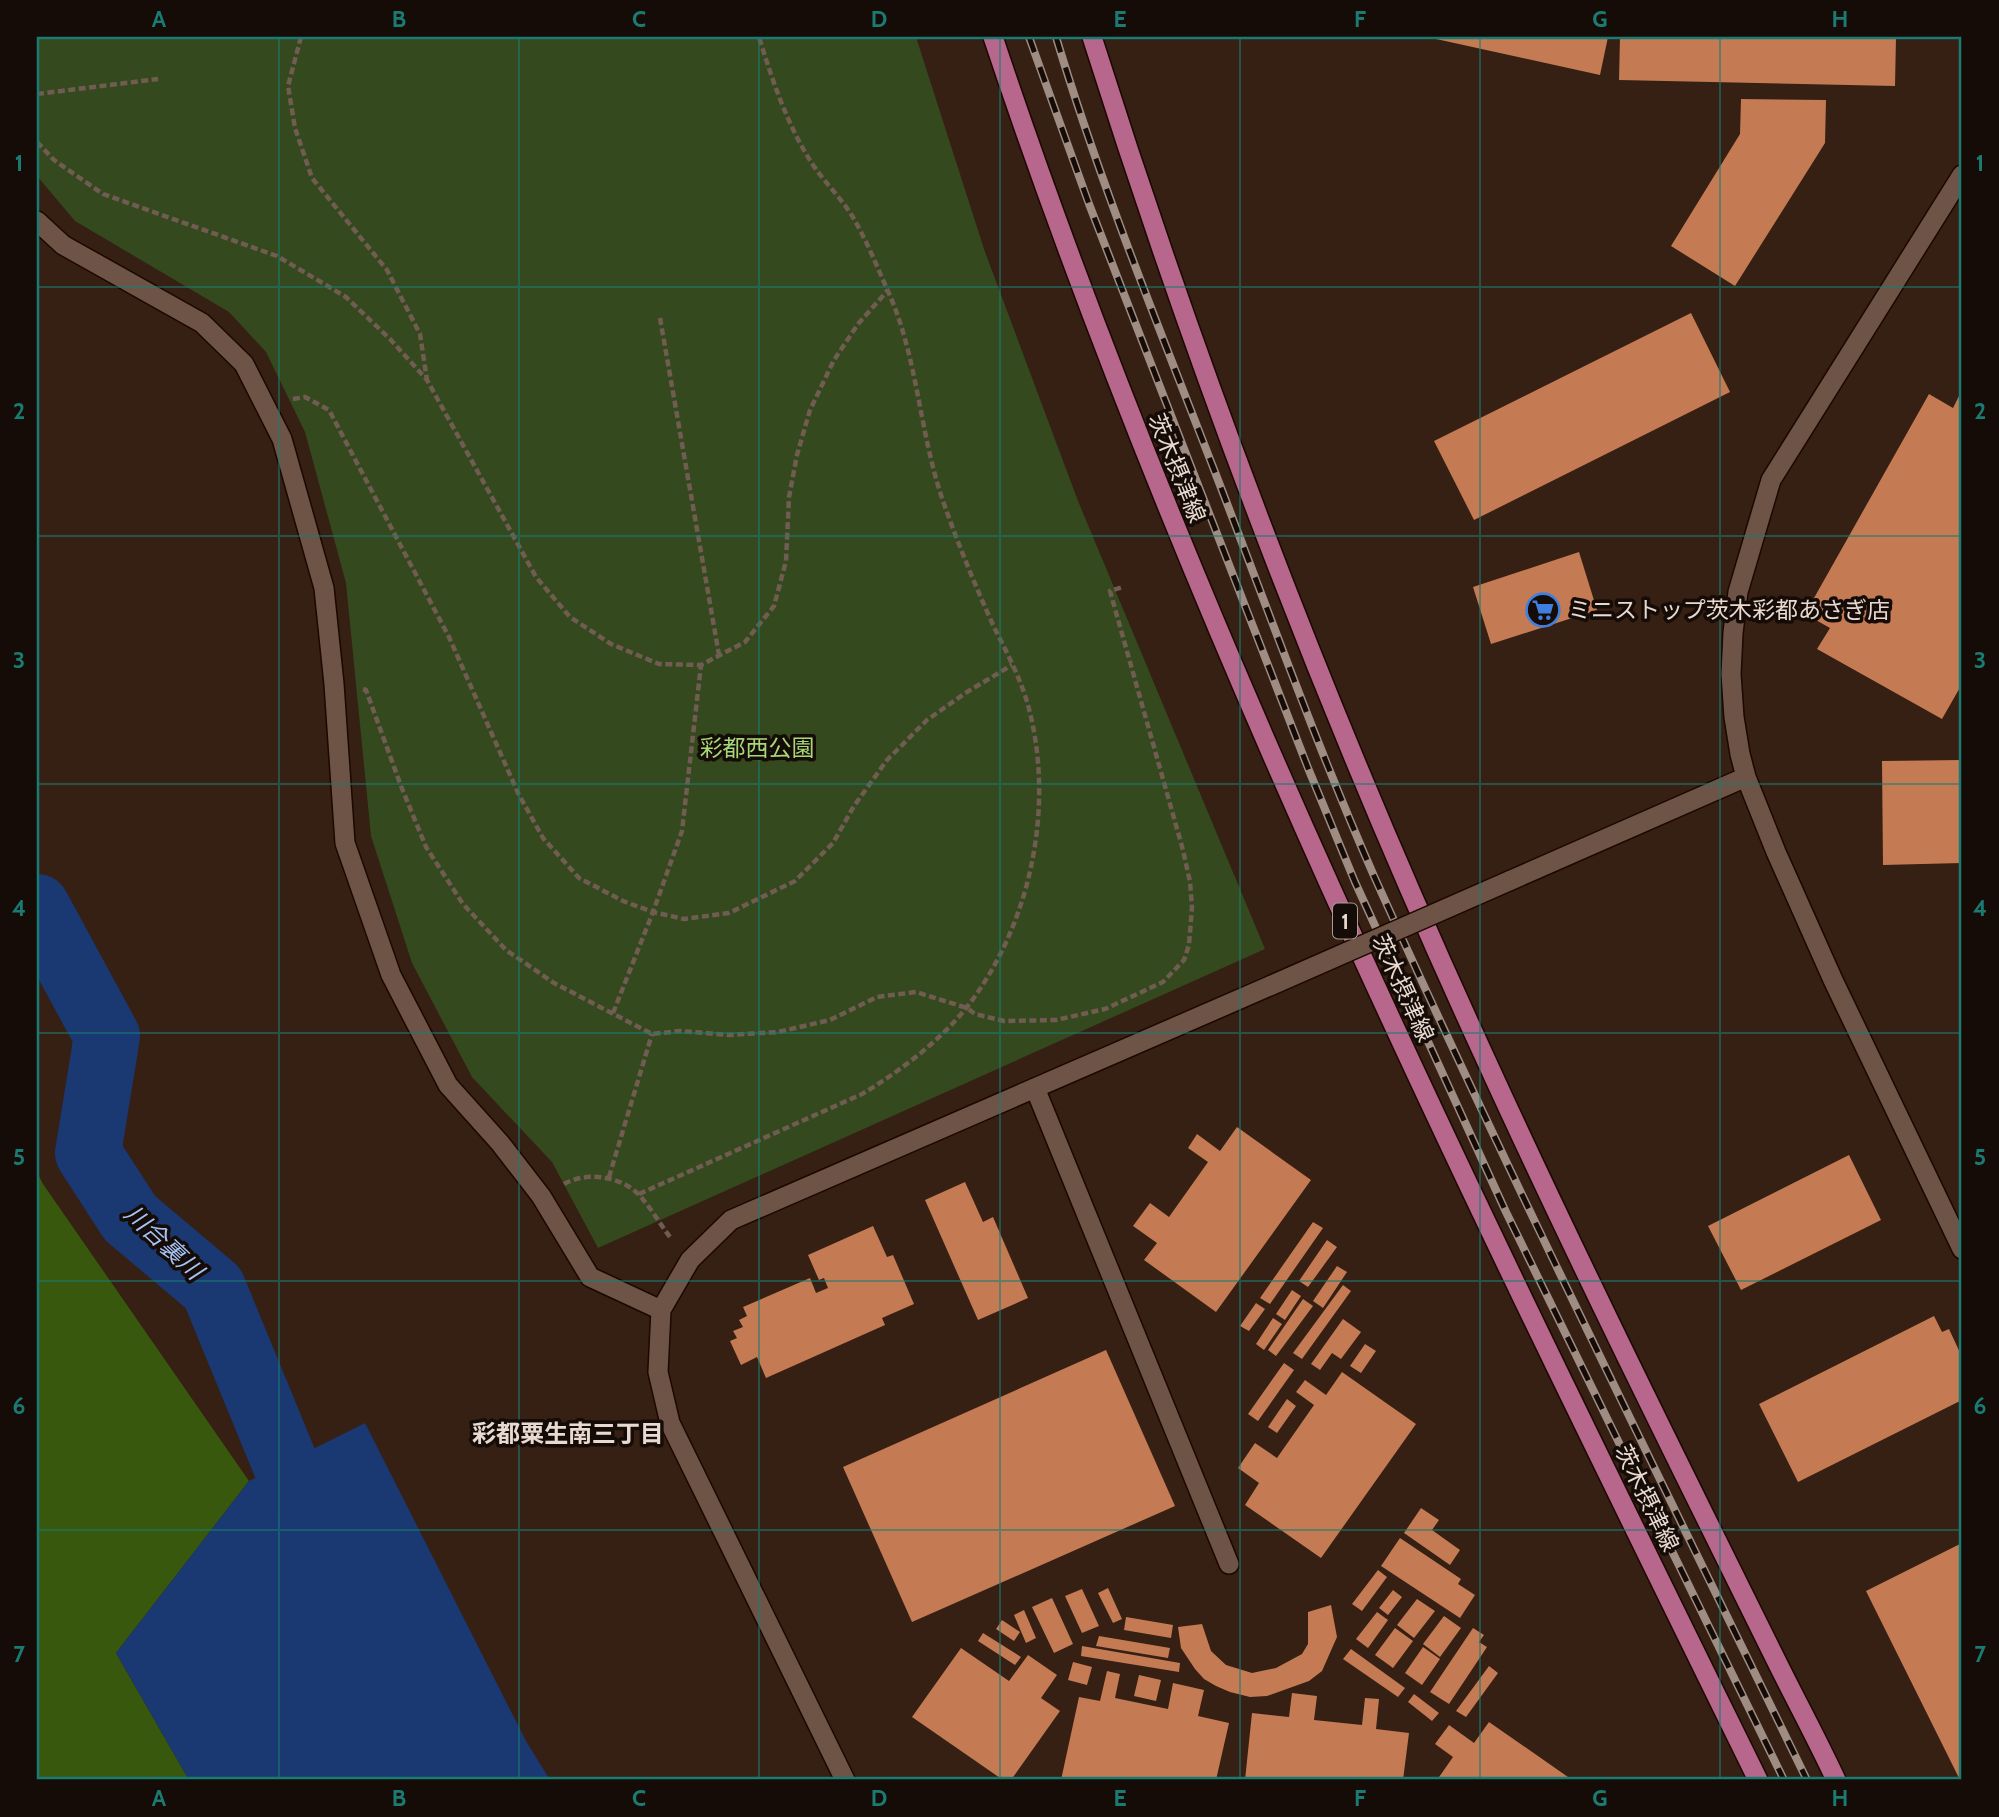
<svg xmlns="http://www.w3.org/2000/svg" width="1999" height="1817" font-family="Cabin,'Noto Sans JP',sans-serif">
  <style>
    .green { fill: #34491e }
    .forest { fill: #38580e }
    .water { fill: #1a3871 }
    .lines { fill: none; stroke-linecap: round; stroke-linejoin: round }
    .river { stroke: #1a3871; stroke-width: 66 }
    .building { fill: #c47b54 }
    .service-casing { stroke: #1c0801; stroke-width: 22 }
    .pedestrian-casing { stroke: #1c0801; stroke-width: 22 }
    .tertiary-casing { stroke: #1c0801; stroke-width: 22 }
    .primary-casing { stroke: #1c0801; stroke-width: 22 }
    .path { stroke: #715c52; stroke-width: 4.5; stroke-dasharray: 7 3.5; stroke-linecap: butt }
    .service { stroke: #6e5446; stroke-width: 19 }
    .pedestrian { stroke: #6e5446; stroke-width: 19 }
    .tertiary { stroke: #6e5446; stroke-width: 19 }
    .primary { stroke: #b7678c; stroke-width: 19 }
    .rail-casing { stroke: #9f8d83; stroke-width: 8 }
    .rail { stroke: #160c07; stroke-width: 5; stroke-dasharray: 16; stroke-linecap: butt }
    .tertiary-bridge-casing { stroke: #1c0801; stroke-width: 22; stroke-linecap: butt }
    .tertiary-bridge { stroke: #6e5446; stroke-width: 19 }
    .grid { fill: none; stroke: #1a7b73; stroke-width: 2; stroke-opacity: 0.55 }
    .labels { text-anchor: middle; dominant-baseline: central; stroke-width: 7; stroke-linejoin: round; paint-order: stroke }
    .shield { fill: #160c07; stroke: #a99c94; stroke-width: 2 }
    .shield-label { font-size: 21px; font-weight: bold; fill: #e8d9d1 }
    .street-label { font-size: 23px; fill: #e8d9d1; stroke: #160c07 }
    .poi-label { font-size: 23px; fill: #e8d9d1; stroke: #160c07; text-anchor: start }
    .park-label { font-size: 23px; fill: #a7d878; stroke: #160c07 }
    .water-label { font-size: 24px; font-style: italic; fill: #a4c2f6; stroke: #160c07 }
    .neighbourhood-label { font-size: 24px; font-weight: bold; fill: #e8d9d1; stroke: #160c07 }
    .neatline { fill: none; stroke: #1a7b73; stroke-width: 2.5 }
    .grid-label { font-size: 23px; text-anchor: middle; font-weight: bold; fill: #1a7b73 }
  </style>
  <rect width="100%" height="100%" fill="#361f13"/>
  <path class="green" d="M37,37H916L985,252L1078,501L1265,949L598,1248L552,1162L472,1077L412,963L371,836L346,583L305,432L266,352L229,312L75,221L37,176Z"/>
  <path class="forest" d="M37,1172L43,1184L249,1481L116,1653L189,1780H37Z"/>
  <path class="water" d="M365,1423L526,1741L550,1780H189L116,1653L249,1481Z"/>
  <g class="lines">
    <path class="river" d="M37,907L107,1036L88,1153L130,1218L213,1288L319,1546"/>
  </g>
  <path class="building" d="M1427,37H1608L1600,75Z
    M1620,37H1896L1895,86L1619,80Z
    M1741,99L1826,100L1825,143L1735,286L1671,246L1740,134Z
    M1691,313L1730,392L1474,520L1434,441Z
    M1962,390V684L1942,719L1817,649L1830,628L1805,614L1929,394L1953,408Z
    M1579,552L1597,610L1491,644L1473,587Z
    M1962,760V863L1883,865L1882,761Z
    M1237,1127L1311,1180L1216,1312L1144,1260L1157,1243L1133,1226L1150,1203L1169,1217L1208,1162L1188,1148L1197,1134L1220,1151Z
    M1849,1155L1881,1220L1741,1290L1708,1226Z
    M965,1182L983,1222L993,1217L1028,1298L978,1320L925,1200Z
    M1313,1222L1323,1228L1270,1304L1260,1298Z
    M873,1226L887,1257L893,1255L914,1304L882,1318L885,1325L766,1378L757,1357L741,1365L730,1341L737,1338L733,1331L743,1327L739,1320L747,1316L743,1307L810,1278L816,1293L828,1288L824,1278L819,1280L808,1255Z
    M1327,1240L1337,1247L1308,1287L1299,1281Z
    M1337,1266L1347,1272L1323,1308L1313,1301Z
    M1343,1285L1351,1291L1302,1359L1293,1353Z
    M1292,1290L1301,1296L1285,1320L1276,1314Z
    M1303,1299L1313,1306L1276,1356L1268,1350Z
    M1256,1303L1265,1309L1249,1331L1240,1326Z
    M1934,1316L1942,1332L1949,1329L1962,1357V1366L1960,1367L1962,1373V1400L1798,1482L1759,1404Z
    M1273,1318L1282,1324L1264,1350L1256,1344Z
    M1343,1319L1361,1332L1341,1359L1332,1353L1320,1370L1311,1364Z
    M1365,1344L1376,1351L1361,1373L1350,1366Z
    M1106,1350L1175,1506L912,1622L843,1467Z
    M1284,1363L1294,1370L1258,1421L1248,1414Z
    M1342,1372L1416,1424L1321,1558L1245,1505L1259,1483L1238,1468L1255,1443L1277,1458L1314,1405L1296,1392L1305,1380L1326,1395Z
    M1287,1399L1296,1406L1277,1433L1268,1427Z
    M1421,1508L1439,1520L1432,1530L1460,1550L1450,1565L1404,1533Z
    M1400,1538L1461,1579L1458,1584L1475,1595L1460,1618L1381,1566Z
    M1962,1543V1780H1960L1866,1591Z
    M1378,1570L1387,1577L1362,1611L1352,1604Z
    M1108,1588L1122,1619L1113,1623L1098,1593Z
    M1082,1589L1099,1626L1082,1633L1065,1596Z
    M1393,1590L1402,1597L1388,1615L1379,1608Z
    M1052,1598L1073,1644L1054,1653L1032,1607Z
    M1417,1599L1435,1611L1414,1638L1397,1625Z
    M1331,1605L1337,1637L1322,1671L1309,1681L1267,1696L1250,1697L1230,1692L1216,1686L1204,1679L1195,1669L1181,1648L1178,1627L1202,1624L1211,1651L1226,1665L1252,1673L1276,1668L1302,1654L1308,1644V1612Z
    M1024,1610L1036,1638L1026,1643L1014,1615Z
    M1377,1612L1388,1620L1368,1648L1356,1639Z
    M1444,1616L1461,1628L1440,1657L1423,1644Z
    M1126,1617L1173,1625L1171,1638L1124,1630Z
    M1002,1620L1020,1632L1014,1641L996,1629Z
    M1395,1628L1413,1641L1393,1668L1375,1655Z
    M1473,1628L1484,1635L1479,1642L1487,1647L1449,1704L1430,1692Z
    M983,1633L1021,1657L1015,1665L978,1641Z
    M1099,1636L1170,1648L1168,1658L1096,1646Z
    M1082,1646L1180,1663L1179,1672L1081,1656Z
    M1423,1647L1440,1659L1422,1685L1405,1673Z
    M961,1648L1009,1681L1028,1655L1057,1675L1041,1698L1060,1711L1011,1780H1003L912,1717Z
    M1351,1649L1405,1688L1398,1697L1343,1659Z
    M1073,1662L1092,1667L1087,1685L1068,1680Z
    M1489,1666L1498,1673L1466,1717L1456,1711Z
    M1107,1671L1120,1674L1115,1698L1168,1709L1173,1683L1204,1690L1198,1716L1229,1723L1216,1780H1061L1079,1697L1100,1701Z
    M1139,1675L1161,1680L1156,1701L1134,1696Z
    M1292,1693L1317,1696L1314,1720L1362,1725L1365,1698L1379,1699L1376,1729L1409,1733L1403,1780H1245L1252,1713L1289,1717Z
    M1414,1694L1439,1713L1432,1721L1408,1702Z
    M1489,1722L1568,1777L1565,1780H1437L1453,1757L1435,1744L1449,1725L1474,1743Z"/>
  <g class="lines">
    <defs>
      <path id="service" d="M1035,1088L1229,1564"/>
      <path id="pedestrian" d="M37,221L63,245L202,323L244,364L282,439L324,588L334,684L345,843L391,975L448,1085L500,1143L541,1196L590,1277L661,1310"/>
      <path id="tertiary" d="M1962,175L1771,480L1738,592L1733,633L1731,674L1734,717L1740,754L1746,777L1776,852L1833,980L1962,1249
        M1509,881L1746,777
        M845,1780L670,1423L658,1372L661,1310L690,1260L731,1220L1272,985"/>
      <path id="primary" d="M993,37C1194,640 1478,1210 1758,1780
        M1092,37C1202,385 1333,728 1486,1060C1577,1259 1675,1456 1772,1652C1793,1695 1816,1737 1836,1780"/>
    </defs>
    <use href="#service" class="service-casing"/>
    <use href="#pedestrian" class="pedestrian-casing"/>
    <use href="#tertiary" class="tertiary-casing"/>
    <use href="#primary" class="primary-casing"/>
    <path class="path" d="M301,37L288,86L295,128L312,178L387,270L420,334L427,380
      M37,94L158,79
      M37,142L54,160L103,194L277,256L346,297L390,339L427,380L536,577L570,617L611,644L659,664L701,665L745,642L774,606L786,561L789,497L797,455L810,410L834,360L858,324L888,290
      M660,318L719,655
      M293,399L305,397L329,410L449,637L518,793L543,838L579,878L623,901L653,912L684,919L729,913L795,881L833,843L854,806L887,760L927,720L967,692L1012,665
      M363,689L366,690L401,786L426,847L463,904L506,950L554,983L652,1034L680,1031L729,1035L778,1032L830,1020L877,997L916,992L967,1008L975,1014L1004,1021L1056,1020L1105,1009L1163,982L1184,960L1189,945L1192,907L1190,882L1183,850L1110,591L1123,587
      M613,1013L653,912L682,831L701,665
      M609,1177L652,1034
      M564,1184C587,1171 622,1176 640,1196C651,1208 660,1224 670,1237
      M639,1194L862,1094C899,1072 940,1041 967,1007C1030,926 1055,809 1029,709C1022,681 1007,653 994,627C975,585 958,544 943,501C919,432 918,356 887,289C876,264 865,237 851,214C838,194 820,178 808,157C785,119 772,79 759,37"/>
    <use href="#service" class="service"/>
    <use href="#pedestrian" class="pedestrian"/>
    <use href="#tertiary" class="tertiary"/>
    <use href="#primary" class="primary"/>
    <defs>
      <path id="rail" d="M1029,37L1089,204L1308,768L1355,882L1506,1212L1784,1780
        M1056,37C1100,183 1158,325 1213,467C1266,604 1315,742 1374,876C1511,1181 1661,1480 1807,1780"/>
    </defs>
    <use href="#rail" class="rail-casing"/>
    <use href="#rail" class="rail"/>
    <defs>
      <path id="tertiary-bridge" d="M1272,985L1509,881"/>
    </defs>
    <use href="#tertiary-bridge" class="tertiary-bridge-casing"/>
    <use href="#tertiary-bridge" class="tertiary-bridge"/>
  </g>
  <path class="grid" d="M279,37V1780M519,37V1780M759,37V1780M1000,37V1780M1240,37V1780M1480,37V1780M1720,37V1780M37,287H1962M37,536H1962M37,784H1962M37,1033H1962M37,1281H1962M37,1530H1962"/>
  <defs>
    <symbol id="supermarket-ring" viewBox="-11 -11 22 22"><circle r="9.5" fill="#160c07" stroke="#3f7fe0" stroke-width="1.5"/><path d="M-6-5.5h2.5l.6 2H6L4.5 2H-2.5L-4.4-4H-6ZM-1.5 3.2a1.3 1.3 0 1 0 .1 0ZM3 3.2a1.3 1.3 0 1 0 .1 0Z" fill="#3f7fe0"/></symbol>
  </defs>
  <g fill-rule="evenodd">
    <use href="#supermarket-ring" x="1524" y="591" width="38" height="38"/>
  </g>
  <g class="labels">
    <rect class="shield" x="1333" y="903.5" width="24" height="35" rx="5"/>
    <g class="shield-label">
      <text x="1345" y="921">1</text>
    </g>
    <g class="street-label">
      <text transform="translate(1177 468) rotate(68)">茨木摂津線</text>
      <text transform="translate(1403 988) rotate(65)">茨木摂津線</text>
      <text transform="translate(1647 1498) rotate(64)">茨木摂津線</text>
    </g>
    <g class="poi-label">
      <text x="1568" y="610">ミニストップ茨木彩都あさぎ店</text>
    </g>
    <g class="park-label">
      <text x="757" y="748">彩都西公園</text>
    </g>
    <g class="water-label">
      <text transform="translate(164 1242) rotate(43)">川合裏川</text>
    </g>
    <g class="neighbourhood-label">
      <text x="568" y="1433">彩都粟生南三丁目</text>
    </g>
  </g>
  <rect width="1999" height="1817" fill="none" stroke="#160c07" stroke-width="77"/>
  <rect x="38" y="38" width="1922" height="1740" class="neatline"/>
  <g class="grid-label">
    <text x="159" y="27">A</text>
    <text x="399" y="27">B</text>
    <text x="639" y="27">C</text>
    <text x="879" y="27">D</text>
    <text x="1120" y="27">E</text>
    <text x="1360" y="27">F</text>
    <text x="1600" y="27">G</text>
    <text x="1840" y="27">H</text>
    <text x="19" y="171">1</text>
    <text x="1980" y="171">1</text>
    <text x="19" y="419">2</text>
    <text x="1980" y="419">2</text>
    <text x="19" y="668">3</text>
    <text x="1980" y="668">3</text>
    <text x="19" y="916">4</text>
    <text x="1980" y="916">4</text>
    <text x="19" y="1165">5</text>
    <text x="1980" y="1165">5</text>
    <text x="19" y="1414">6</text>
    <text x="1980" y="1414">6</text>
    <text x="19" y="1662">7</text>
    <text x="1980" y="1662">7</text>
    <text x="159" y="1806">A</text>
    <text x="399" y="1806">B</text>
    <text x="639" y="1806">C</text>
    <text x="879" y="1806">D</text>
    <text x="1120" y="1806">E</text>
    <text x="1360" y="1806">F</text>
    <text x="1600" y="1806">G</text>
    <text x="1840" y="1806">H</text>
  </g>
</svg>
